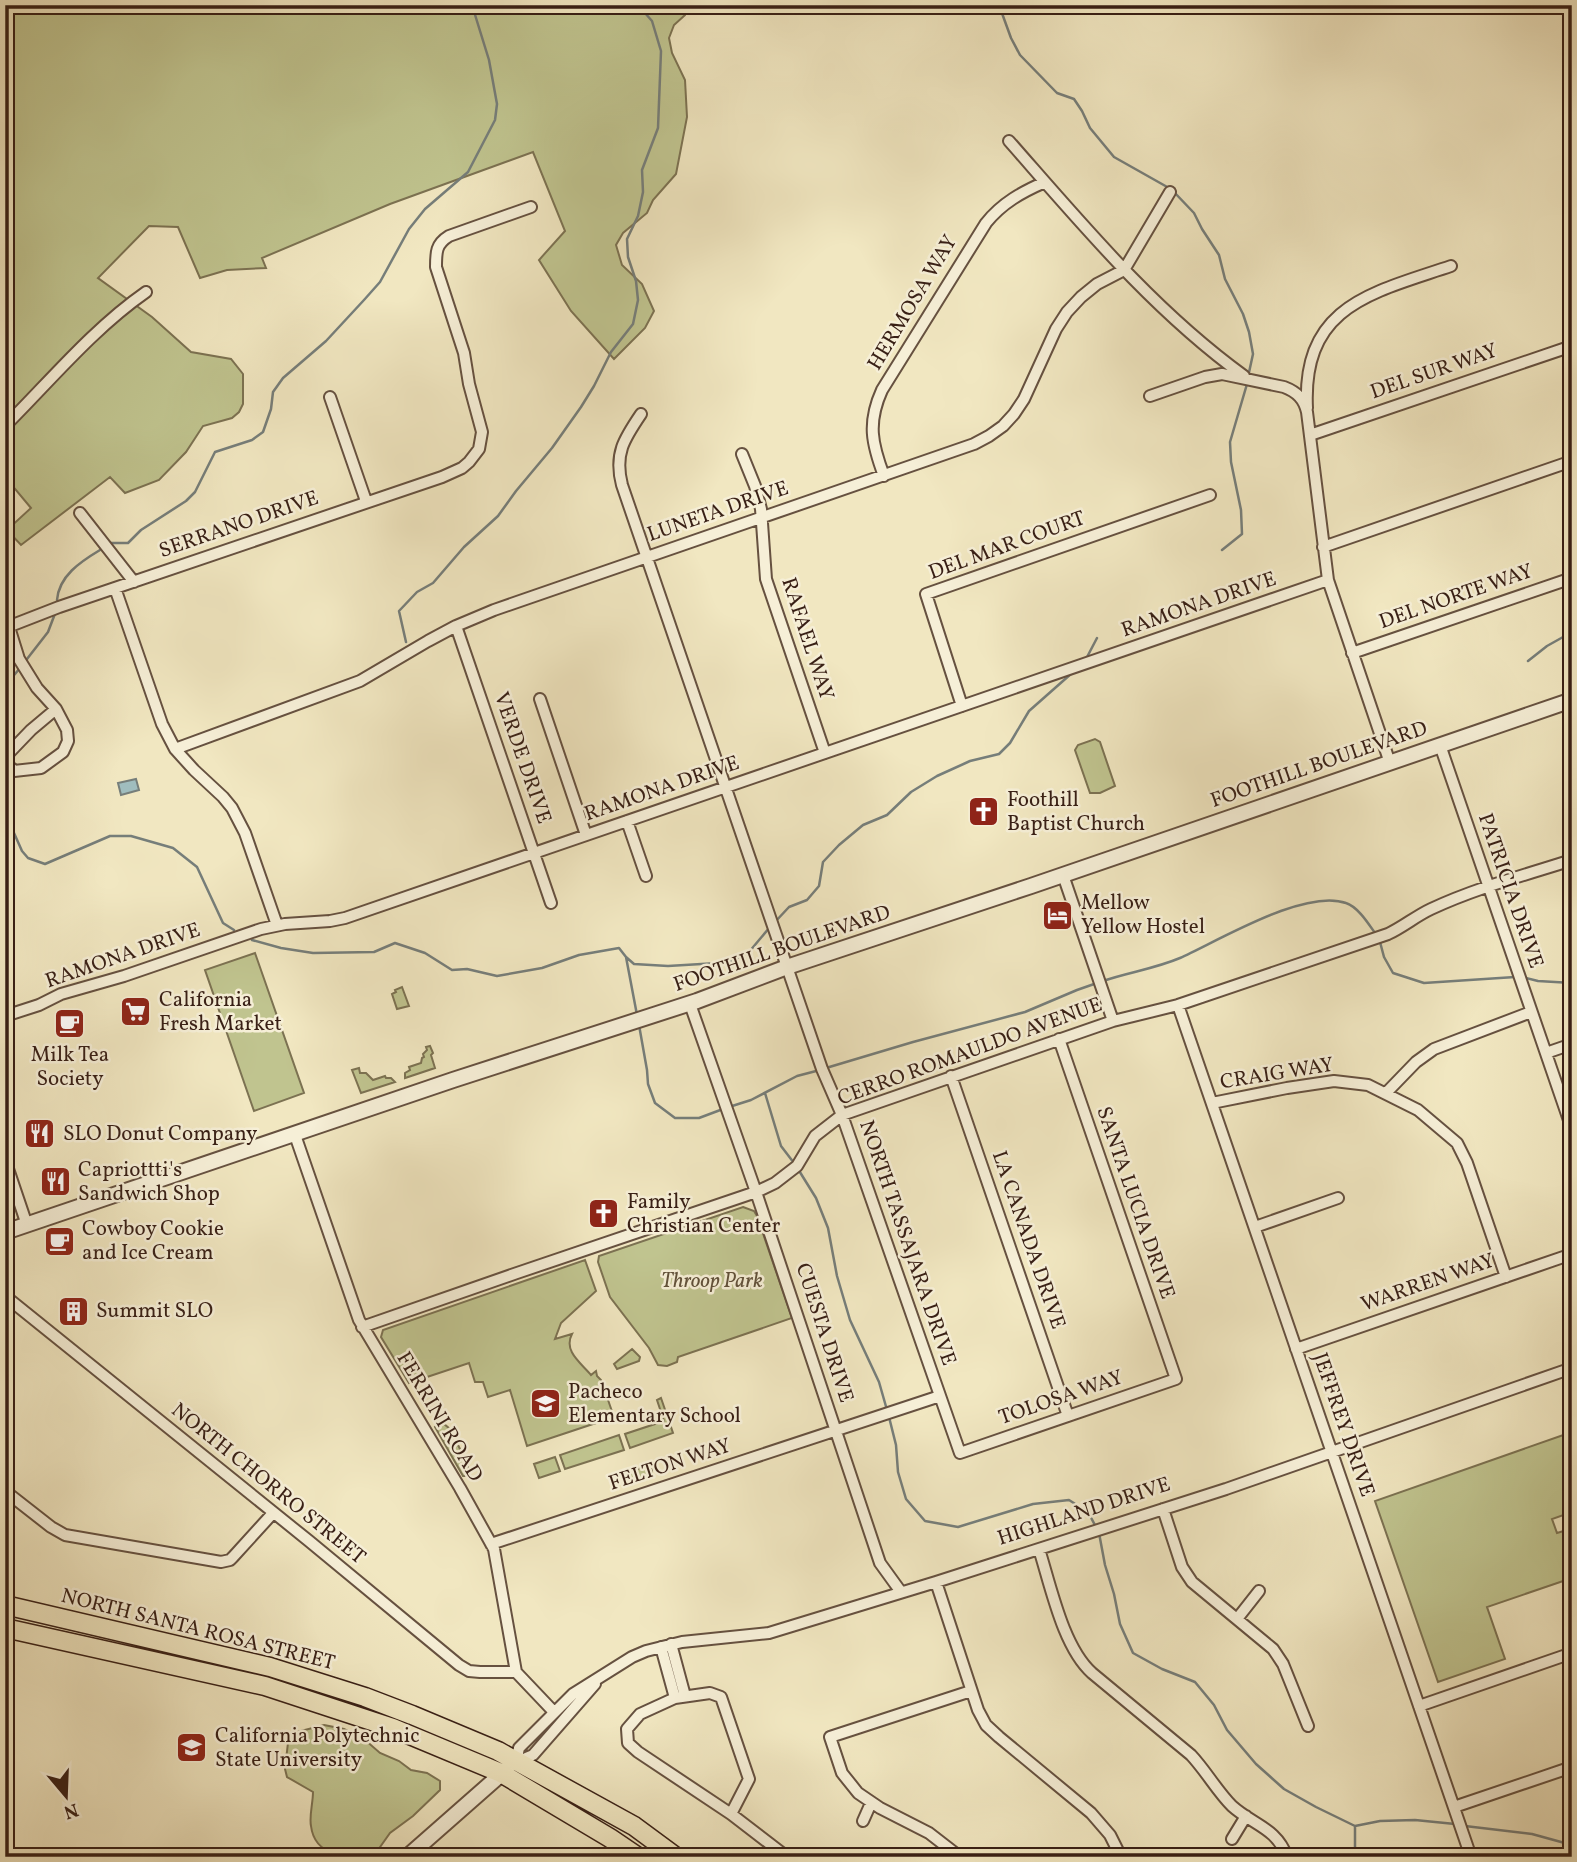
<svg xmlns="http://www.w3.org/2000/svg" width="1577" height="1862" font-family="Vollkorn,serif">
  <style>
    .green { fill: #c0c48f; stroke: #7c7252; stroke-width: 2 }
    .water { fill: #a0bdbe; stroke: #767e7a; stroke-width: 2 }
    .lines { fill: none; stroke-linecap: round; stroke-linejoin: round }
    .stream { stroke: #767e7a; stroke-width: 2.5 }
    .minor-casing { stroke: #665140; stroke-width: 14 }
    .tertiary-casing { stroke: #665140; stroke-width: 18 }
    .trunk-casing { stroke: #381f15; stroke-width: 21 }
    .minor { stroke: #f6efd7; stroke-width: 10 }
    .tertiary { stroke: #f6efd7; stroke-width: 14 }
    .trunk { stroke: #f1e7c1; stroke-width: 18 }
    .labels { text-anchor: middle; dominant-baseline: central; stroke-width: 5; stroke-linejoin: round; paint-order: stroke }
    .street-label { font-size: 21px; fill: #381f15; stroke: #f6efd7 }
    .poi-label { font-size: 21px; fill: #381f15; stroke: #f6efd7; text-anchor: start }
    .park-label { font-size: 21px; font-style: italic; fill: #61513a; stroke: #f6efd7 }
  </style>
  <rect width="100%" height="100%" fill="#f1e7c1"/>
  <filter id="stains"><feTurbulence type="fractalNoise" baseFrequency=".00286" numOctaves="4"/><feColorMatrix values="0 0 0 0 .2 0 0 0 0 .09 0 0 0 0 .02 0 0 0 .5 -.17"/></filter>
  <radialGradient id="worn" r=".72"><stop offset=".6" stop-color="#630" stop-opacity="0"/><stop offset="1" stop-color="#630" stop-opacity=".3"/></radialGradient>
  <path class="green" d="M5,5H683L685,8V15L674,25L669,38L672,53L685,80L687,117L676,174L653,200L647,213L623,233L616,245L622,265L642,284L654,311L645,328L614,359L571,311L539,260L565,231L533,152L390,204L262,258L266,268L227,270L200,278L178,227L149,226L98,278L152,317L191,352L231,359L243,374V404L239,412L232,418L203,426L186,452L159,480L125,493L110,477L21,545L7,530L31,508L5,477Z
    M1095,739L1100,742L1115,786L1100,793H1090L1075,750L1078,745Z
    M255,953L304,1093L254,1111L205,970Z
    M402,987L409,1006L397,1009L392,994L396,992L395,990Z
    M430,1046L433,1053L431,1055L435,1068L405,1078V1073L410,1070L409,1067L421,1063L422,1058L424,1057L423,1054L427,1050L426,1047Z
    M359,1068L360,1073H366L373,1080L385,1076L386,1078H391L395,1082L361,1093L352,1070Z
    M743,1207L754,1211L757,1216L792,1318L678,1357L677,1362L667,1366L658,1365L649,1348L610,1297L598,1262L599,1256Z
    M585,1260L596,1291L561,1323L555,1339L572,1334C563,1351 581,1363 591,1375L596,1371L597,1376L601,1380L614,1417L527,1446L510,1390L488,1397L483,1382H475L469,1363L409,1383L381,1337L383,1330Z
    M632,1349L640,1357L639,1361L617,1369L614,1364Z
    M661,1398L673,1433L630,1448L625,1434L664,1421L657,1400Z
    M438,1424H444L450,1429L468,1465V1471L465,1476H463L435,1427Z
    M1572,1432V1512L1552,1519L1557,1533L1567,1530L1572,1544V1578L1487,1607L1505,1659L1438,1682L1375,1501Z
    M619,1435L624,1450L565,1469L560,1455Z
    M555,1457L560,1471L539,1478L534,1464Z
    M646,1466L652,1469V1474L650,1476L627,1483L624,1474Z
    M324,1725L344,1729L364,1739L380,1753L399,1761L411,1770L427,1773L440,1781V1790L413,1816L390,1833L373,1857C348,1857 315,1858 311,1826C309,1816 313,1803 313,1792L287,1777L285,1769L289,1734Z"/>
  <path class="water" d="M136,779L139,790L121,795L118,783Z"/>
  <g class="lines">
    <path class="stream" d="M999,5L1011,38L1020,55L1057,93L1074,99L1082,111L1090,128L1114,157L1169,188
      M1174,192L1194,213L1202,229L1219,255L1225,279L1243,314L1249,332L1253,354L1248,377
      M111,543H128L141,530L186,501L195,492L215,452L252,440L263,432L271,409L273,392L283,378L326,341L364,300L380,282L409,229L425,209L468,172L495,120L497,104L489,60L472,5
      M1222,550L1242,534L1241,510L1231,462L1230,442L1247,384
      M57,600C59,576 80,562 100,550
      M406,642L399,611L417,592L433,583L464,547L498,516L516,491L552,448L581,407L594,386L611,352L633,324L638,300L636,281L628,257L627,239L638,216L643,192L642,170L658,128L661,51L652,21L638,5
      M27,659L48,632L56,611
      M1086,659L1097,638
      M1528,661L1547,646L1572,632
      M5,686L20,668
      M5,825L14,833L22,851L28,858L45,864L110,836H131L173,848L197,867L223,923L234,930
      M775,922L789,907L807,900L819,886L823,862L839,845L863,825L887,815L911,792L937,776L970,761L999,754L1010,743L1029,711L1072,673
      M252,940L281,948L313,953L374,952L395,943L425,953L452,970L467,969L497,976L542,968L579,955L619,948L626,957L634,964L668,966L718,963L734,960L749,952L770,927
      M1380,942L1384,957L1393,973L1424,983L1515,977
      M626,957L637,1015
      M1522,977L1538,981L1572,983
      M1103,981C1129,972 1154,969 1180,958C1218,941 1305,888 1346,903C1358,907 1368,923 1375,933
      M639,1025L647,1070L648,1084L655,1103L675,1118H699L723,1109
      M826,1068L913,1042L1025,1012L1077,990L1097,983
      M765,1093L781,1146L794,1163
      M729,1107L751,1100L797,1076L820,1070
      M798,1169L816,1198L828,1228L837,1276L850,1320L879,1382L887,1410
      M889,1417L896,1445L898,1472L906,1499L925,1521L958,1527L1033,1504L1069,1500L1088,1512L1096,1527
      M1099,1533L1105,1565L1114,1594L1120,1624L1133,1653L1162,1669L1195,1682L1214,1705L1227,1730L1256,1764L1284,1789L1316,1807L1355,1826L1380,1821L1415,1820L1455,1824
      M1465,1826L1532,1834L1572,1845
      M1355,1857V1826"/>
    <defs>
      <path id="minor" d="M1009,141C1082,224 1153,310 1244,376
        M1150,396L1205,377L1222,374L1284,387C1297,392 1304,399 1307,412L1328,580L1390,763
        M330,397L366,501
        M1307,408C1302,305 1372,293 1451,266
        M641,414C624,439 614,454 622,485L822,1069L842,1115L960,1453L1176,1379L1059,1039
        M5,426C51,380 93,329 146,292
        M1310,435L1572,346
        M742,454L755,486L761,509L766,579L825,753
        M884,476C872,444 867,423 882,390L986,223C1002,203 1022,192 1045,182
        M80,513L134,582
        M1323,547L1572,461
        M115,588L162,724L175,749L194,770L223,797L232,808L245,833L277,925
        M456,626L551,903
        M9,627L19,659L37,688L56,709
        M5,628L59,607L442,477L462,468L469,462L479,449L482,432L469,384L464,353L436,267C436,252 436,244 449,236L531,207
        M1352,653L1572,578
        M540,699L586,835
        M1566,702L1572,719
        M962,706L926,594L1210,495
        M56,709L67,730L68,741L63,752L41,768L14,771L8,765L6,756L31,730Z
        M1440,745L1572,1129
        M175,749L360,681L428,641L456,626L494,610L974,444L989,436L1003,426L1014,414L1024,399L1056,329L1067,312L1081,297L1097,284L1124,270L1170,192
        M627,821L646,876
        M1063,875L1113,1021
        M690,1004L756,1192L880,1563L901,1592
        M1178,1005L1471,1857
        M5,1016L39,1005L61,994L124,976L261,929L285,924L330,921L345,918L1328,580
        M1546,1053L1572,1044
        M951,1076L1068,1416
        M1386,1093L1416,1062L1434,1049L1531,1012
        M1212,1103L1287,1088L1334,1081L1368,1085L1418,1110L1457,1143L1467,1163L1506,1277
        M295,1135L359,1320L460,1488L494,1549L516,1672L554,1712
        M5,1160L27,1225
        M1255,1227L1338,1198
        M5,1296L309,1541L459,1665L469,1671L480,1672H516
        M362,1327L517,1273L756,1192L775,1183L797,1166L815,1136L842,1115L1113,1021L1178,1005L1388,934C1403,927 1416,916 1431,909C1476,888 1525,875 1572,860
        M1296,1349L1572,1254
        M5,1491L51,1527L65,1535L221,1562L230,1560L233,1557L273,1513
        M1163,1509L1182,1567L1192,1582L1273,1649L1283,1664L1308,1726
        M491,1544L940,1396
        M1039,1549C1051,1587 1063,1647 1092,1673L1191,1755C1206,1771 1217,1791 1232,1806C1253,1825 1277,1828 1287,1857
        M936,1582L978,1710L986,1725L999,1737L1091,1813L1110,1835L1121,1857
        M1237,1619L1259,1591
        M671,1644L685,1696
        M661,1647L675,1698
        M710,1693L721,1697L749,1779L731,1814L638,1752L628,1743L627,1729L640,1714L675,1698Z
        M1419,1706L1572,1653
        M516,1762L519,1748L573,1694L632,1657L646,1651L682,1642L769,1633L936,1582L1226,1489L1572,1368
        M516,1762L533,1755L595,1684
        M1454,1807L1572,1767
        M731,1814L787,1857
        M863,1821L871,1803
        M1232,1839L1246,1816
        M960,1857L929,1833L880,1808L858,1793L842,1773L830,1737L971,1691"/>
      <path id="tertiary" d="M5,1232L453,1080L697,1001L787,967L1031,886L1572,700
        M407,1857L507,1769"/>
      <path id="trunk" d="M5,1605L270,1667L365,1697L412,1715L498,1751L634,1826L676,1857
        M5,1628L265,1686L393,1728L501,1773L610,1838L638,1857"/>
    </defs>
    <use href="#minor" class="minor-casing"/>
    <use href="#tertiary" class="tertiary-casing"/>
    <use href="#trunk" class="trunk-casing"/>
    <use href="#minor" class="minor"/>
    <use href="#tertiary" class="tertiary"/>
    <use href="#trunk" class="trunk"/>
  </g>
  <defs>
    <symbol id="church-square" viewBox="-11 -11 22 22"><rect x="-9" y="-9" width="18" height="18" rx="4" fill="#8f2418" stroke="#f6efd7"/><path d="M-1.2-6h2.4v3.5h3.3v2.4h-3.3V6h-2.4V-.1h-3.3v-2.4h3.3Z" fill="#fff"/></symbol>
    <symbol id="hotel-square" viewBox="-11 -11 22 22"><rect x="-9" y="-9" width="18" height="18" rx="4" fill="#8f2418" stroke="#f6efd7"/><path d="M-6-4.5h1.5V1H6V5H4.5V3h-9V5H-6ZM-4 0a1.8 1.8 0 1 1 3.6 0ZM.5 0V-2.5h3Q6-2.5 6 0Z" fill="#fff"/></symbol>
    <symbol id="supermarket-square" viewBox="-11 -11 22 22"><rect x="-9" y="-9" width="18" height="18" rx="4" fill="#8f2418" stroke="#f6efd7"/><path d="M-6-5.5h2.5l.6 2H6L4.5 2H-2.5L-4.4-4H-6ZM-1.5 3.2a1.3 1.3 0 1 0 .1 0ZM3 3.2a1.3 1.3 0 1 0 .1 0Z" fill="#fff"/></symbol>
    <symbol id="cafe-square" viewBox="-11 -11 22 22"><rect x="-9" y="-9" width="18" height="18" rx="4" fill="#8f2418" stroke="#f6efd7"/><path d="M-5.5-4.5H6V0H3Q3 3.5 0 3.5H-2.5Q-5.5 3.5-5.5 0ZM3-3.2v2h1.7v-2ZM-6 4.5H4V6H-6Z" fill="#fff"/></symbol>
    <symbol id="restaurant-square" viewBox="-11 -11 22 22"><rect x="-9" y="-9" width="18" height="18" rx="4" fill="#8f2418" stroke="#f6efd7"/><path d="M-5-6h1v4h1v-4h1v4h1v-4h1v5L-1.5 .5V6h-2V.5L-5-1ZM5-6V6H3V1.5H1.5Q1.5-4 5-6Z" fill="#fff"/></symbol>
    <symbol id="building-square" viewBox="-11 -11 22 22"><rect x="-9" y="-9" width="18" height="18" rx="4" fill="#8f2418" stroke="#f6efd7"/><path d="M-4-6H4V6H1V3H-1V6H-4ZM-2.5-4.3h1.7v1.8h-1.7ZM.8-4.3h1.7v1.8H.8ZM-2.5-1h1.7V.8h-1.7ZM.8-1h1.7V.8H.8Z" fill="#fff"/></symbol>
    <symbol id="school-square" viewBox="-11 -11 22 22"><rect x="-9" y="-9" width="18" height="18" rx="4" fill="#8f2418" stroke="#f6efd7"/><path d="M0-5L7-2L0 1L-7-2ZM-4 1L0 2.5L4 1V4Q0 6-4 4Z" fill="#fff"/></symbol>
    <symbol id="university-square" viewBox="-11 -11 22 22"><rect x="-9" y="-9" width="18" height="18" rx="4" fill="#8f2418" stroke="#f6efd7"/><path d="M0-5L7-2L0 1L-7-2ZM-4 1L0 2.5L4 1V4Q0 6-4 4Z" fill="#fff"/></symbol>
  </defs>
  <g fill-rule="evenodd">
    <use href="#church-square" x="966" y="794" width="35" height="35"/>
    <use href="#hotel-square" x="1040" y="898" width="35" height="35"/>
    <use href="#supermarket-square" x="118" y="994" width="35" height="35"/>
    <use href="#cafe-square" x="52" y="1006" width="35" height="35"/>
    <use href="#restaurant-square" x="22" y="1116" width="35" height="35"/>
    <use href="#restaurant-square" x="38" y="1164" width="35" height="35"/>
    <use href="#church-square" x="586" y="1196" width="35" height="35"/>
    <use href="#cafe-square" x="42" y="1224" width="35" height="35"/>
    <use href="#building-square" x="56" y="1294" width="35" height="35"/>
    <use href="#school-square" x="528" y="1386" width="35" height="35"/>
    <use href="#university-square" x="174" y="1730" width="35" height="35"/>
  </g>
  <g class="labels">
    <g class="street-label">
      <text transform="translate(913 303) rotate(-59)">HERMOSA WAY</text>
      <text transform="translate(1434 372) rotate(-19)">DEL SUR WAY</text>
      <text transform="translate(718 512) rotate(-19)">LUNETA DRIVE</text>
      <text transform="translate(239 525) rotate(-19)">SERRANO DRIVE</text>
      <text transform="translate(1007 546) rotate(-20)">DEL MAR COURT</text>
      <text transform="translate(1456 597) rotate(-19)">DEL NORTE WAY</text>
      <text transform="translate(1199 605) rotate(-19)">RAMONA DRIVE</text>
      <text transform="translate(807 639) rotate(72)">RAFAEL WAY</text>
      <text transform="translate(522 758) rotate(71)">VERDE DRIVE</text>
      <text transform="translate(1319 765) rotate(-19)">FOOTHILL BOULEVARD</text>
      <text transform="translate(662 789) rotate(-19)">RAMONA DRIVE</text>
      <text transform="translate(1510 891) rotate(71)">PATRICIA DRIVE</text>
      <text transform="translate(782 949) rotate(-19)">FOOTHILL BOULEVARD</text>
      <text transform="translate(123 956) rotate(-19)">RAMONA DRIVE</text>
      <text transform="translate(970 1052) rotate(-20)">CERRO ROMAULDO AVENUE</text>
      <text transform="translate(1277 1074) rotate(-9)">CRAIG WAY</text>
      <text transform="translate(1135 1203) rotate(71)">SANTA LUCIA DRIVE</text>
      <text transform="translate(1028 1240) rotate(71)">LA CANADA DRIVE</text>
      <text transform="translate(907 1243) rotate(71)">NORTH TASSAJARA DRIVE</text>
      <text transform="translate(1428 1283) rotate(-19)">WARREN WAY</text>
      <text transform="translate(824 1333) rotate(72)">CUESTA DRIVE</text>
      <text transform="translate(1061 1398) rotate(-19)">TOLOSA WAY</text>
      <text transform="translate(439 1417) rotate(59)">FERRINI ROAD</text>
      <text transform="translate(1343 1425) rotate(71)">JEFFREY DRIVE</text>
      <text transform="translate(670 1465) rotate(-18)">FELTON WAY</text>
      <text transform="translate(268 1484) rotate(39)">NORTH CHORRO STREET</text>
      <text transform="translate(1084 1512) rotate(-18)">HIGHLAND DRIVE</text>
      <text transform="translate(198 1630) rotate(14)">NORTH SANTA ROSA STREET</text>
    </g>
    <g class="poi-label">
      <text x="1007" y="800">Foothill<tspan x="1007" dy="24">Baptist Church</tspan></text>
      <text x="1081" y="903">Mellow<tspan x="1081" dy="24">Yellow Hostel</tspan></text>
      <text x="159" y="1000">California<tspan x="159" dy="24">Fresh Market</tspan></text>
      <text x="70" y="1055" text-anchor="middle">Milk Tea<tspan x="70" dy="24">Society</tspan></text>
      <text x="63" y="1134">SLO Donut Company</text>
      <text x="78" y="1170">Capriottti's<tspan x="78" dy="24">Sandwich Shop</tspan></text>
      <text x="627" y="1202">Family<tspan x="627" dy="24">Christian Center</tspan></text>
      <text x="82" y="1229">Cowboy Cookie<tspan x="82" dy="24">and Ice Cream</tspan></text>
      <text x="96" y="1311">Summit SLO</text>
      <text x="568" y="1392">Pacheco<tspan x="568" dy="24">Elementary School</tspan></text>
      <text x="215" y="1736">California Polytechnic<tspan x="215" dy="24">State University</tspan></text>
    </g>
    <g class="park-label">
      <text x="712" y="1281">Throop Park</text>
    </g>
  </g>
  <rect width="1577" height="1862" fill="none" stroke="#f1e7c1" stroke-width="28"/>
  <rect x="7" y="7" width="1563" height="1848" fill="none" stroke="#381f15" stroke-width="3.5"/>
  <rect x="14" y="14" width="1549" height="1834" fill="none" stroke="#381f15" stroke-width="2"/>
  <g transform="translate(66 1796) rotate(161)" stroke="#f6efd7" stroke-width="5" paint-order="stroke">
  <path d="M0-5L12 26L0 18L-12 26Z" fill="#381f15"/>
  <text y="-10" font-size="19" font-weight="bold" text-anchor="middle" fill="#381f15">N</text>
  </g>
  <rect width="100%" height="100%" filter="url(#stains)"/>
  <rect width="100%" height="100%" fill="url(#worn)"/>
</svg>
